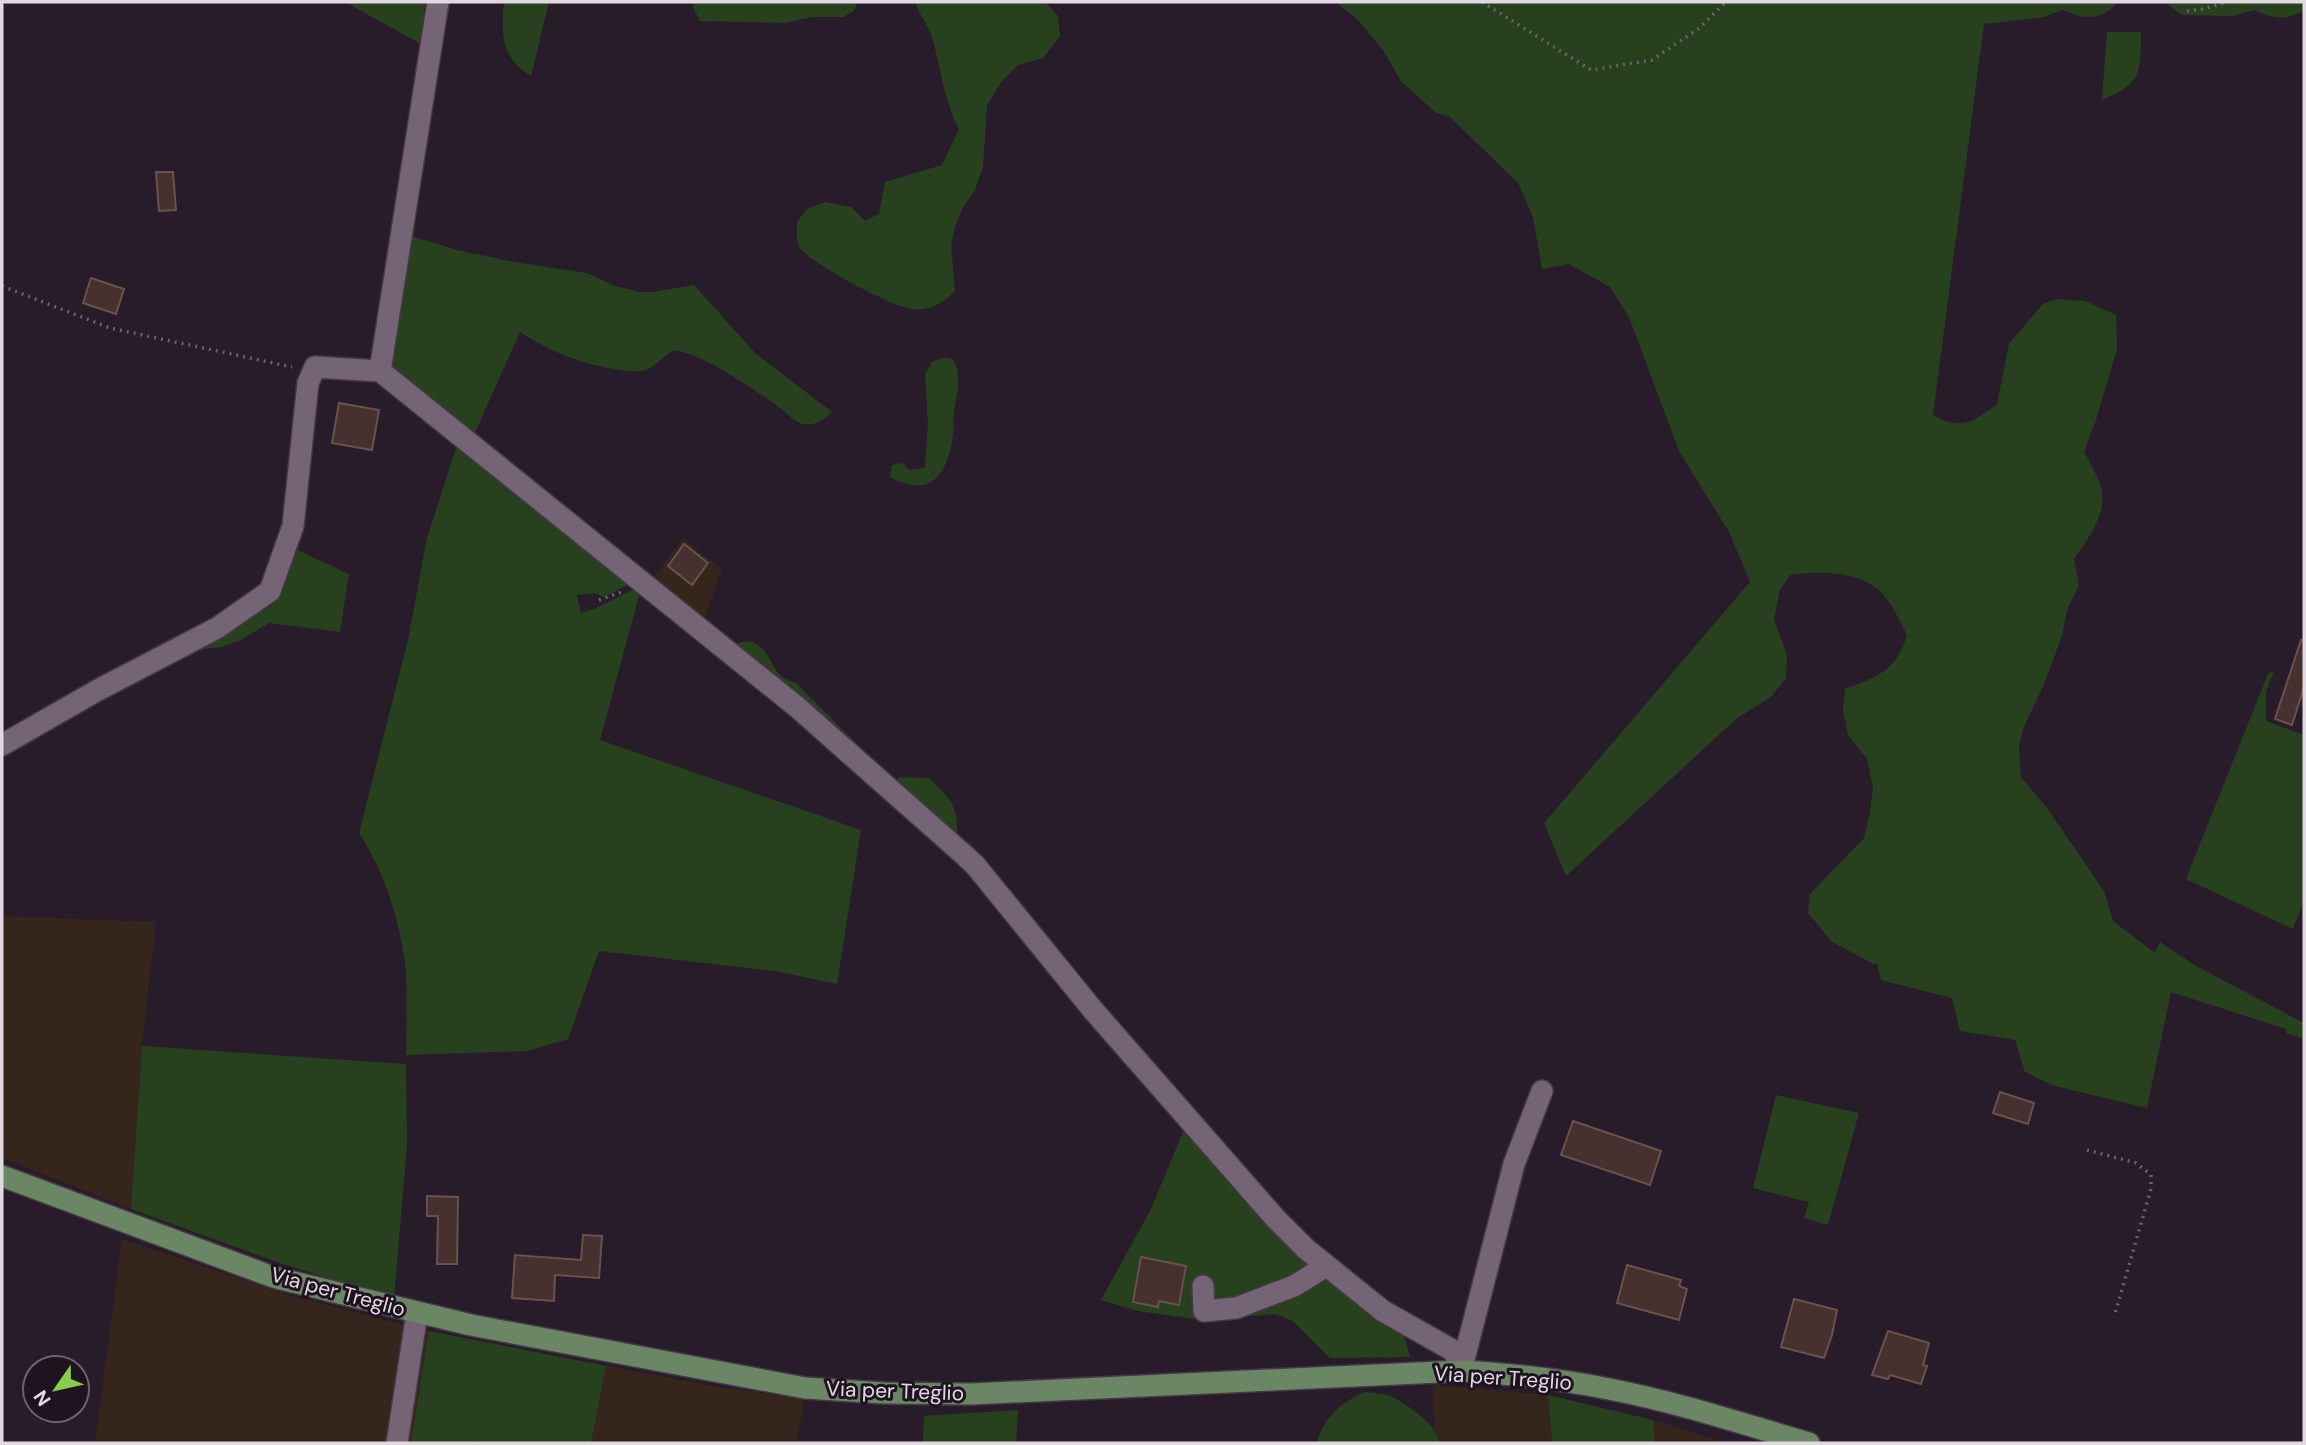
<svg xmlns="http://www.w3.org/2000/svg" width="2306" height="1445" font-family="'DM Sans',sans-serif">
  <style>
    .industrial { fill: #35251b }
    .green { fill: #27411f }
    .building { fill: #46312e; stroke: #69524e; stroke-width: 2 }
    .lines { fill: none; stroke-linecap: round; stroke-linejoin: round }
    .minor-casing { stroke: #443944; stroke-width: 24 }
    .major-casing { stroke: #443944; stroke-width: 24 }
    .path { stroke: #6c616d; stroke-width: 3.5; stroke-dasharray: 2 5; stroke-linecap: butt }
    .minor { stroke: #746475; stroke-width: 21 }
    .major { stroke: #6a8665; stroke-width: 21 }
    .labels { text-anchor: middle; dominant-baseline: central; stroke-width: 6; stroke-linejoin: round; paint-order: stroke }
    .street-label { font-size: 21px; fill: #e1d8e1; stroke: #1f1320 }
  </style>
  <rect width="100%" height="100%" fill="#291c2a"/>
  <path class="industrial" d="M683,538L722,569L703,625L651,581Z
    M2,916L156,922L142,1046L131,1209L2,1158Z
    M122,1239L288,1295L440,1334L713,1386L804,1399L797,1443H95Z
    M1433,1385L1548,1395L1552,1443H1439L1438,1438L1434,1431Z
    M1653,1420L1727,1443H1655Z"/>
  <path class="green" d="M345,2H425L421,44Z
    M504,2H549L531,76C501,58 501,34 504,2Z
    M694,2H857L854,11L843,17H811L786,23L700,21L693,7Z
    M915,2H1045L1058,16L1060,36L1043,58L1018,65L1001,82L987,106L983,167L975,190L964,206L955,226L951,245L955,291C943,303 930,311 912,309C894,308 810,263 800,248C795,241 797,230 797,222L807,209L825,202L851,207L865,221L879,214L885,182L942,165L959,129C944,101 941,68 932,37C928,25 919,14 915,2Z
    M1336,2H2118C2099,22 2086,19 2062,10L2044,17L1984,24L1933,415C1962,431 1973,422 1997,404L2009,344L2043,304L2056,299L2085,301L2116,315L2117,349L2096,420L2084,451C2089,462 2097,475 2101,487C2108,513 2088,539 2074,559L2079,585L2067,610L2062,636L2044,684L2024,727L2019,745L2021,777L2047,808L2104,891L2113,921L2155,953L2160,942L2196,966L2304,1023V1039L2286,1033V1029L2171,992L2147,1108L2051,1085L2025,1072L2015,1040L1960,1031L1952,998L1881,980L1877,963L1874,964L1832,942L1808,913L1810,894L1864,838L1870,811L1873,788L1867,759L1848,735L1843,710L1845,689C1878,677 1897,670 1907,635C1900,621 1892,603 1881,592C1858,570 1819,571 1790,575L1780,590L1774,619L1787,655L1786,678L1771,697L1736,719L1566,876L1544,823L1750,582L1729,532L1679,451L1629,317L1610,287L1569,264L1542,269L1533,217L1518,183L1449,116L1436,113L1401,81L1383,50L1357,19Z
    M2165,2H2304V10C2287,22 2272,18 2254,10L2233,16L2182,15Z
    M2107,32H2141C2140,75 2143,82 2102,100Z
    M405,234L457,250L514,262L587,273L615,286L639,292H653L694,285L756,354L832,412C825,420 814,426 803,424C795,422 787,413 780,408C753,389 706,355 674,350C665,355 658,364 648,369C640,373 630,371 621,370C584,365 552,353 520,332L473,437L397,380L387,358Z
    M941,358C947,358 952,357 955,363C962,378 956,397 954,412C953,420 954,427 953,434C948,475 931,499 890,477L892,465L903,463L909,470L925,468L928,424L925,374L932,362Z
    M458,442L631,583L604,597L593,593L577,595L581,613C601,608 617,597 636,588L640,592L600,740L861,830L837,984L776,971L599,951L568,1039L527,1051L406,1055C406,1025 408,993 405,963C399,918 384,871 359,833L408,640L427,538Z
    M291,547L349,574L340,632L269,623L241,640L221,647L198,650L246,616Z
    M747,641C776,647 767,677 795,682L896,783L899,777L929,778C956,803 958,809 957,845L731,645Z
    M2274,671L2266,692V721L2304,735V900L2293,929L2186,879L2268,674Z
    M142,1046L406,1064L407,1145L394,1299L277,1262L131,1209Z
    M1776,1095L1859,1113L1828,1225L1804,1218L1809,1202L1753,1188Z
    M1185,1127L1284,1233L1404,1336L1410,1357L1330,1358L1293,1321L1275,1314L1202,1320L1138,1311L1101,1300L1151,1209Z
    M429,1331L606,1366L591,1443H491L475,1441L474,1443H411Z
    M1365,1392C1372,1393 1380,1393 1387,1395C1403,1401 1438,1424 1439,1443H1316C1326,1416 1338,1404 1365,1392Z
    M1548,1395L1653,1420L1655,1443H1552Z
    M1018,1410L1016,1443H923L924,1416Z"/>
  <path class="building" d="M156,172H173L176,210L159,211Z
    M91,278L124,289L116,314L83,303Z
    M339,403L379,410L372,450L332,443Z
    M684,544L708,563L692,585L668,566Z
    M2301,640H2304V687L2292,725L2275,719Z
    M2000,1092L2034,1103L2028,1124L1993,1113Z
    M1573,1121L1661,1151L1650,1185L1561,1155Z
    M427,1196L458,1197L457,1264H437L438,1216H427Z
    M583,1235L602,1236L599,1278L555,1275L554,1301L512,1298L515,1255L581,1260Z
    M1141,1257L1186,1266L1179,1305L1159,1301L1158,1307L1133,1302Z
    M1627,1265L1681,1280L1679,1286L1687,1289L1679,1320L1617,1303Z
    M1794,1299L1837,1310L1832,1335L1824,1358L1781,1347Z
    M1888,1331L1929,1343L1923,1365L1927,1366L1921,1384L1890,1375L1888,1379L1872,1375Z"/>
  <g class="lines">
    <defs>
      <path id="minor" d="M380,371L438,2
        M2,745L98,690L217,628L270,591L293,526L308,383L315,367L380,371L797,707L962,853L975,865L1093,1010L1276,1219L1306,1249L1383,1311L1454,1351L1461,1371
        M1203,1286L1204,1311L1236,1308L1294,1286L1326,1266
        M1461,1371L1514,1164L1542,1091
        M397,1443L417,1313"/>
      <path id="major" d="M2,1176L273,1277L471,1325L805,1388L884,1393L971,1394L1461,1371C1511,1374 1560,1379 1609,1389C1677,1402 1743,1424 1809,1443"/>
    </defs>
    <use href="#minor" class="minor-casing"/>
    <use href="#major" class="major-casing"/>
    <path class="path" d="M1482,2L1591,70L1652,60L1698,29L1726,2
      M2187,11L2203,9L2228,2
      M2,286L110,328L292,367
      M599,600L622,592
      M2087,1150L2136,1163L2151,1175V1189L2114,1317"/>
    <use href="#minor" class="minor"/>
    <use href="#major" class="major"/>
  </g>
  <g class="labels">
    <g class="street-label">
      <text transform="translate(338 1292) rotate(15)">Via per Treglio</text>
      <text transform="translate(1503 1378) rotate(4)">Via per Treglio</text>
      <text transform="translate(895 1391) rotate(2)">Via per Treglio</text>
    </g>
  </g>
  <rect width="2306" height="1445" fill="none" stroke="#e1d8e1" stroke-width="7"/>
  <g transform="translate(56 1389) rotate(236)"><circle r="33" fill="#1f1320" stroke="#6d626d" stroke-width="2"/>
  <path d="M0-5L12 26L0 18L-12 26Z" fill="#86cf4b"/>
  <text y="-10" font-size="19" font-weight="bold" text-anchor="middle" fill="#e1d8e1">N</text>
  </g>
</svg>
